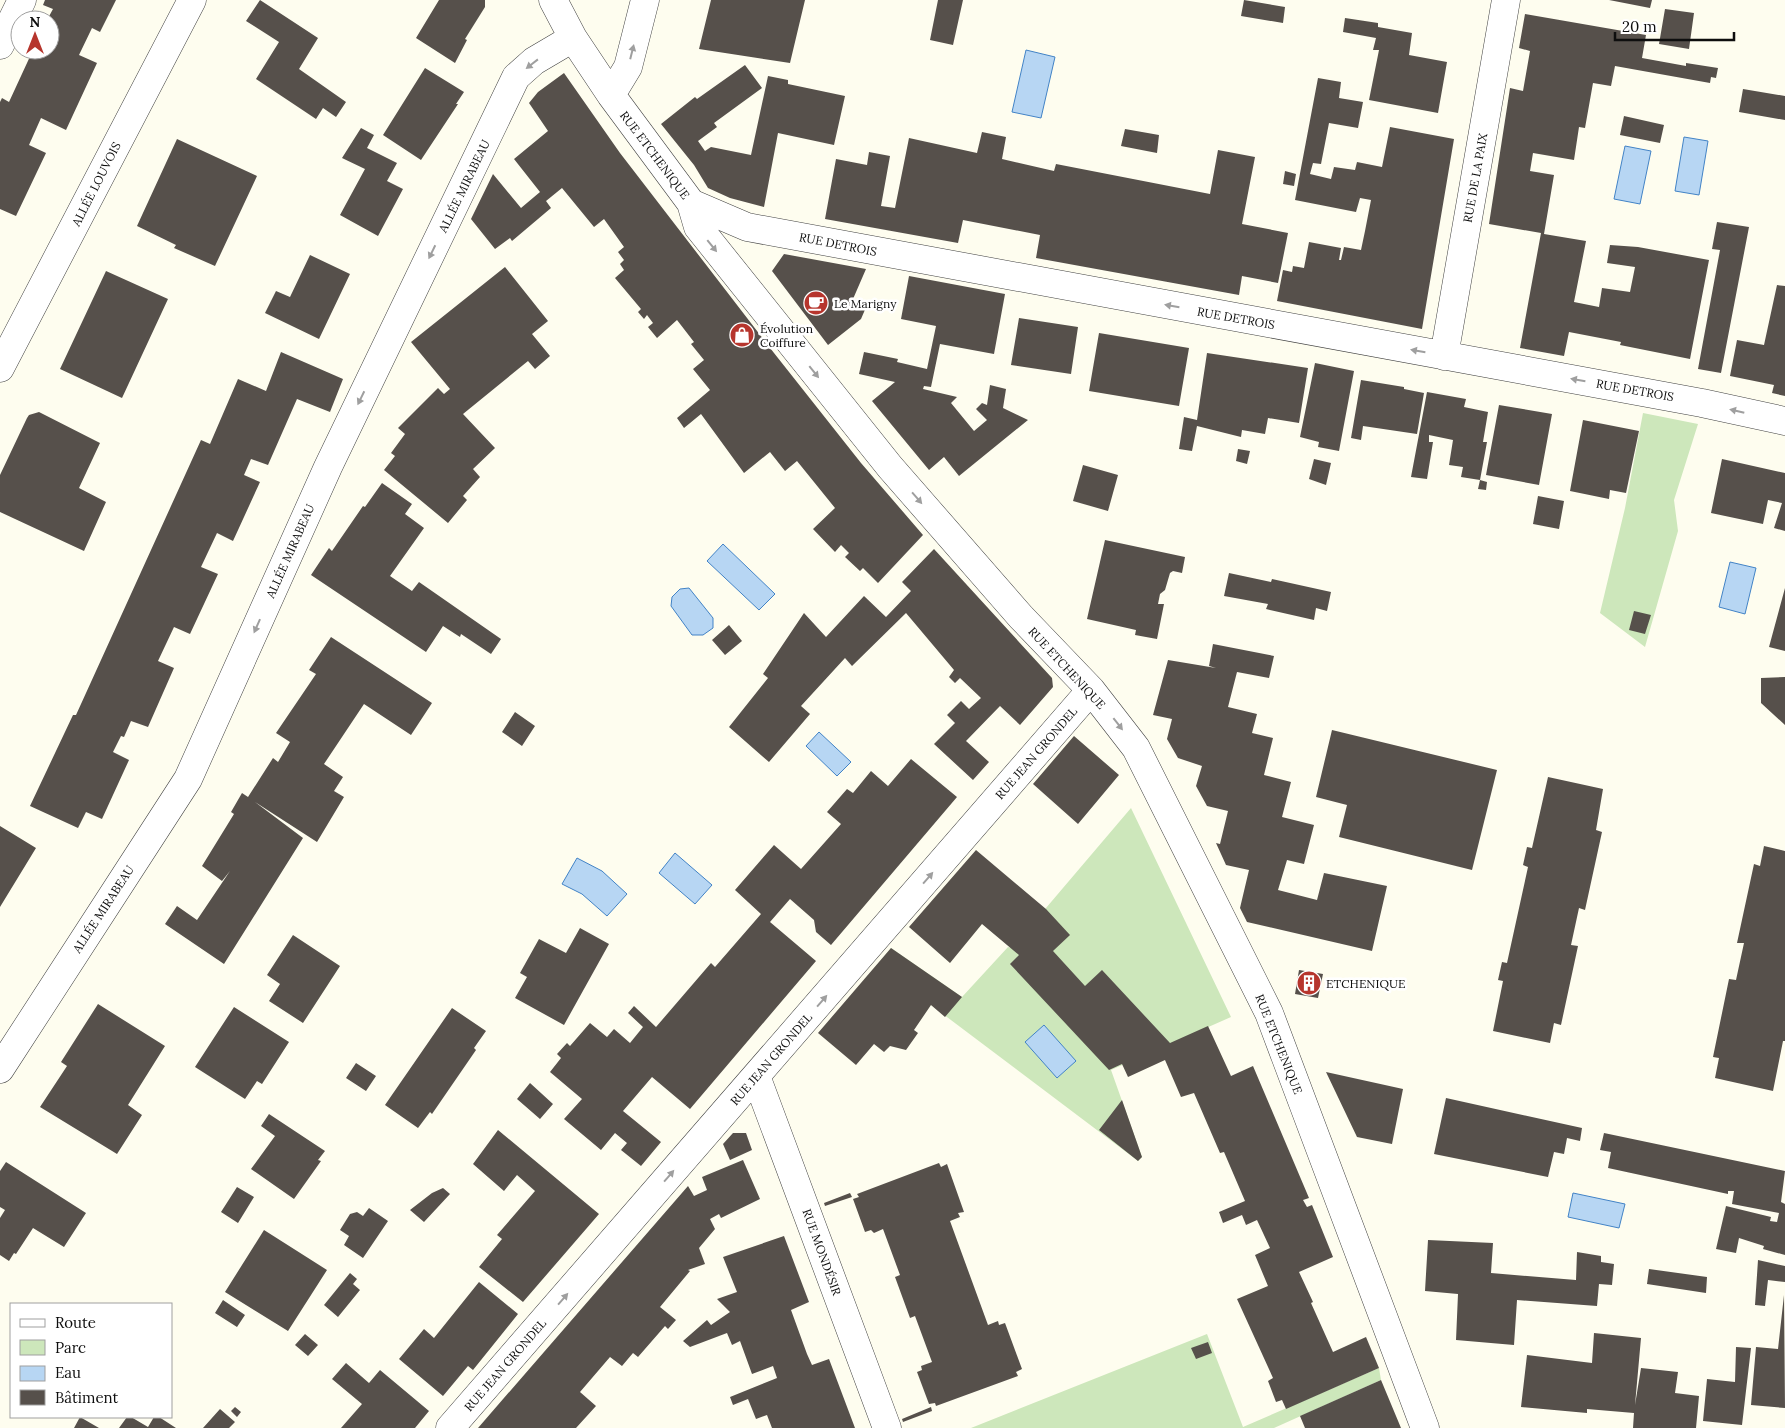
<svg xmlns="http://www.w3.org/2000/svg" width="1785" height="1428" font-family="Lora,serif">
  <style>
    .green { fill: #cde7bb }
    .water { fill: #b7d6f3; stroke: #4283c6 }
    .building { fill: #56504b }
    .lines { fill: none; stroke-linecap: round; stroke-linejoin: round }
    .minor-casing { stroke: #414141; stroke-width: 29 }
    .minor { stroke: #fff; stroke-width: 28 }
    .oneway { fill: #9f9f9f }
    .labels { text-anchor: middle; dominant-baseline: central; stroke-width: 5; stroke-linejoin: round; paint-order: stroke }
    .street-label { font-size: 12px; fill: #0e0e0e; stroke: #fff }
    .poi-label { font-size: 12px; fill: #0e0e0e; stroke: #fff; text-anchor: start }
  </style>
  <rect width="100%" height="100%" fill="#fefdef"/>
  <path class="green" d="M1643,413L1698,424L1674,500L1678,531L1645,647L1600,613L1625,508Z
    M1131,808L1231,1017L1111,1070L1142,1157L1138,1161L931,1005L875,968L891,948L962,997L1008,947L1012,948Z
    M1207,1334L1243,1427L1379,1368L1381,1380L1274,1428H971Z"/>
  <path class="water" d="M1026,50L1055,57L1041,118L1012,112Z
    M1684,137L1708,141L1699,195L1675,191Z
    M1625,146L1651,151L1640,204L1614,199Z
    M723,544L775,594L759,610L707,561Z
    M1730,562L1756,568L1745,614L1719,607Z
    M689,588L713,618V628L703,635H692L671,606L672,597L680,589Z
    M819,732L851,762L837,776L806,746Z
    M675,853L712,885L695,904L659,873Z
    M577,858L602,871L627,894L607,916L582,894L562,884Z
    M1044,1025L1076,1061L1057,1078L1025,1042Z
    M1573,1193L1625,1204L1619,1228L1568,1217Z"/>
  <path class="building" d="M45,0H116L100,32L92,28L79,55L97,63L66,130L41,118L29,145L46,153L16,216L0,209V102L2,98L9,102L33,50H50V20H47L53,9L43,5Z
    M260,0L318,38L299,69L346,102L336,117L323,108L316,119L256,79L279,42L246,21Z
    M439,0H485V7L465,39L467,40L455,63L416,38Z
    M711,0H805L790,63L699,49Z
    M938,0H963L953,45L930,40Z
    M1244,0L1285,7L1283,23L1241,16Z
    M1609,0H1652L1650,8Z
    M1665,9L1694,13L1689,49L1659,44Z
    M1525,14L1646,35L1642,58L1686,66V63L1718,68L1716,78L1711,77L1710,83L1615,66L1611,86L1593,83L1585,128L1579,127L1574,160L1533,153L1530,171L1554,175L1544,234L1586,241L1574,302L1599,307L1602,288L1630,292L1635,267L1607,263L1610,245L1638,247L1709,260L1690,359L1620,345L1621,342L1569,332L1564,356L1520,348L1541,233L1489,224L1510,88L1523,91L1530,51L1519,48Z
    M1345,18L1378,23V27L1412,33L1409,55L1447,62L1438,113L1369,100L1379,50H1373L1376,38L1343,32Z
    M745,65L762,88L714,123L717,127L698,141L705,151L711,147L751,155L768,76L788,80V84L845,96L834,145L778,133L764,207L730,198L708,188L694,165L661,124L695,97L697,99Z
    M425,68L464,92L456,104H458L421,160L383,135Z
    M564,73L620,153L774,353L861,463L923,535L878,583L863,568L860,571L845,557L849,553L841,545L835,552L813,529L835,508L797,461L785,471L770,452L744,473L701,414L684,428L677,418L710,390L693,369L704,360L691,344L694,342L677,320L657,338L648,327L653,323L647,315L644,319L638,312L641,309L615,278L624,270L620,264L624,260L618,252L624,247L604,219L594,227L562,188L546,201L551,208L512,241L510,238L495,249L471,219L493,174L521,208L540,192L514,159L548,131L529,103L538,92Z
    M1318,78L1341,82L1339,98L1363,102L1358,128L1329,123L1321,164L1313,163L1310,174L1331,179L1334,167L1355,170L1357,162L1382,167L1390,127L1454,139L1422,329L1277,301L1283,270L1292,272L1293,266L1304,268L1309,242L1341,248L1339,260H1341L1344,247L1361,250L1365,231L1371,200L1360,198L1356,212L1295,200Z
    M1743,89L1785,96V120L1739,112Z
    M1624,116L1664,125L1660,143L1620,135Z
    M361,128L374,135L367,148L397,163L387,181L403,189L378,236L340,215L365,169L342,158Z
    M1125,129L1159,135L1157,153L1121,146Z
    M982,132L1006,137L1002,159L1054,171L1056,164L1210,194L1218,150L1255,157L1242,224L1288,233L1278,283L1242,276L1239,295L1036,258L1040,235L963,220L958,243L825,219L836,159L867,165L869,152L890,156L881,206L895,208L909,138L977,153Z
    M177,139L257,176L215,266L174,248L176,245L137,226Z
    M1285,171L1296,174L1294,186L1283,184Z
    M1717,222L1749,227L1721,373L1698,369L1720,250L1712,249Z
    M784,254L866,269L853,299L867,305L861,319L828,345L772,271Z
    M310,255L350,274L319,339L265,313L276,291L290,297Z
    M505,267L548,321L532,334L550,356L535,369L528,361L463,414L495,448L473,469L480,477L463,496L467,500L448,523L384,470L395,456L391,453L405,434L398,428L438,388L444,394L450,389L411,342Z
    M106,271L168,299L122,398L60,369Z
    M909,276L1005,294L994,354L940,344L931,387L924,386L923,389L957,397L951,403L974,431L987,420L976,409L982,403L987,405L990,385L1006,389L1003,408L1028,420L959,476L944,457L929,470L872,401L895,382L859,374L864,352L898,359L897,362L927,369L936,326L901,319Z
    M1777,285L1785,286V396L1772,393L1774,385L1730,376L1737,340L1764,345Z
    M1019,318L1078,327L1071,374L1011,365Z
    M1099,333L1189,348L1179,406L1089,391Z
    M281,352L343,379L330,412L297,399L268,465L251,459L244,475L260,482L233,541L217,533L201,567L218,574L190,634L174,627L158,661L174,668L148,727L131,721L124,737L121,736L113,752L129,760L102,819L86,812L78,828L30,806L73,715H76L201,440L210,444L238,379L266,391Z
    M1207,353L1308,368L1299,423L1268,418L1265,434L1242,430L1241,437L1197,426L1192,451L1179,449L1184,417L1197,420Z
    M1315,363L1354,371L1339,451L1318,447L1319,442L1300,437Z
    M1361,380L1404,387V389L1424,393L1417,434L1363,426L1361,440L1351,438Z
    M1427,392L1466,399L1464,407L1488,412L1483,442H1487L1480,480L1461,477L1463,467L1449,465L1453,440L1429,435V442H1433L1427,479L1411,477Z
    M1499,405L1552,414L1539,485L1486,475Z
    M39,412L100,443L79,488L106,502L84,551L0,512V475L27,418L29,415Z
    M1583,420L1639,431L1626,493L1610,490L1609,499L1570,491Z
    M1238,449L1250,451L1247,464L1236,461Z
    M1314,459L1331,463L1326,485L1309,479Z
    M1722,459L1785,473V531L1774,528L1782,503L1768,500L1763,524L1711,513Z
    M1083,465L1118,475L1108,511L1073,501Z
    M1480,480L1487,482L1486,490L1478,489Z
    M382,483L412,504L405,514L424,528L390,576L412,591L419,582L501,639L491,654L461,634L460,637L443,626L426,652L311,575L329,548L332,551L363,506L365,507Z
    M1538,496L1564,501L1559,529L1533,524Z
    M1105,540L1185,557L1182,573L1173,571L1170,573L1165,590L1160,594L1158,604H1164L1157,639L1135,635L1136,630L1087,619Z
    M934,549L1052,678L1053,687L1020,725L1000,706L966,741L989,762L973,780L934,744L955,723L947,715L961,701L969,709L981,698L960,678L955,683L949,677L954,670L906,613L852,666L845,658L801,706L810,714L769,762L729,727L768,678L763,674L804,613L826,637L864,596L886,617L911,591L902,582Z
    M1229,573L1271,582L1272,579L1331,592L1327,611L1316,608L1314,620L1266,609L1268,604L1224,596Z
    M1785,588V651L1769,647Z
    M1634,611L1651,615L1645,634L1629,630Z
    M729,625L742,641L725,655L712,640Z
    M331,637L432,703L411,735L364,704L324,764L343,777L334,791L344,797L317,842L255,802L303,838L224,964L165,924L177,906L197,920L230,871L222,881L202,866L234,814L231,812L242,793L248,797L273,758L278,762L290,742L276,733L316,674L309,670Z
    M1213,644L1274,656L1269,678L1237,672L1228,707L1257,714L1252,733L1273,738L1264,775L1291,782L1282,817L1314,825L1304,864L1287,860L1278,890L1317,900L1324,873L1387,886L1372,951L1247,922L1240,908L1249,870L1226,865L1216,843L1220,844L1228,811L1207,806L1196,786L1202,766L1178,758L1167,739L1172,719L1153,715L1168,660L1216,668L1209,666Z
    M1785,677V725L1761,703V678Z
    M515,712L535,726L522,746L502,732Z
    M1332,730L1497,770L1472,870L1339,837L1347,805L1316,797Z
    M1074,736L1119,775L1078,824L1033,784Z
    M911,759L957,797L831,945L816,932L814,920L790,899L770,922L816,961L690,1109L652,1077L623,1111L661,1142L641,1166L621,1150L627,1143L615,1133L601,1150L564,1119L582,1099L550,1072L561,1058L557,1054L567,1043L570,1046L590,1023L607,1037L614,1029L630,1043L643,1027L628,1013L634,1006L656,1027L711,963L715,967L761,914L735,890L774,845L801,869L841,824L827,812L847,789L853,793L871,771L888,786Z
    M1548,777L1603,789L1596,830L1602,832L1585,910L1579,908L1571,945L1578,946L1561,1025L1554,1023L1550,1043L1493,1031L1503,981L1498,980L1502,962L1507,963L1528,867L1523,865L1527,847L1532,848Z
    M0,826L36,848L0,907Z
    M1764,846L1785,851V1041H1783L1773,1091L1715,1078L1719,1058L1713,1057L1729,979L1736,980L1744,943H1737L1754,864L1760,866Z
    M976,850L1046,909L1070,935L1053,951L1085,986L1102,970L1170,1043L1208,1026L1231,1076L1253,1066L1309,1198L1303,1200L1307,1207L1312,1205L1333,1257L1299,1272L1313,1302L1311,1303L1333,1352L1366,1337L1379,1368L1286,1409L1282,1400L1276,1402L1268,1381L1273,1378L1237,1299L1268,1286L1255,1255L1270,1248L1257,1220L1246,1225L1242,1215L1223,1223L1219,1212L1245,1201L1224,1152L1220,1153L1194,1093L1181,1097L1165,1060L1128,1077L1122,1064L1109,1070L1010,964L1019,955L982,924L950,963L909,927Z
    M580,928L609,944L564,1025L515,998L527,977L520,973L539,939L566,953Z
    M293,935L340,966L303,1023L269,1001L280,984L267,975Z
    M891,948L962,997L945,1017L931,1005L914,1030L918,1033L906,1050L890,1046L884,1052L874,1044L856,1065L818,1033Z
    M1299,970L1323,974L1318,998L1295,994Z
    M98,1004L165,1046L128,1105L142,1115L117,1154L40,1107L67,1066L61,1062Z
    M234,1007L289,1042L262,1084L257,1081L245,1099L195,1067Z
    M452,1008L486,1031L474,1048L476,1050L432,1114L430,1112L418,1128L385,1105Z
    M356,1063L376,1076L366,1091L346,1078Z
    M1326,1072L1403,1089L1392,1144L1357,1137Z
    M530,1083L553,1104L540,1119L517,1099Z
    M1446,1098L1582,1128L1580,1141L1567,1138L1564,1154L1554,1152L1548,1177L1434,1154Z
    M1122,1100L1142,1157L1138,1161L1099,1130Z
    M269,1114L325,1151L318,1160L321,1161L294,1199L251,1169L275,1136L261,1126Z
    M498,1130L599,1214L523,1302L479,1267L502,1239L497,1235L535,1191L517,1175L504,1191L473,1164Z
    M733,1133H746L752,1150L730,1160L723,1144Z
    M1604,1133L1785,1171L1781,1202L1785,1204V1255L1763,1249L1764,1246L1739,1238L1736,1253L1716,1249L1726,1206L1771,1217L1770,1221L1777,1222L1779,1213L1732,1204L1734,1191H1728V1194L1608,1168L1611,1152L1600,1150Z
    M743,1160L760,1199L721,1218L719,1214L710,1219L715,1229L699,1248L705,1264L688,1270L690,1271L660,1307L676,1320L668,1329L665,1326L638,1357L633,1353L622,1366L610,1357L580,1392L596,1406L576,1428H478L688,1186L694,1196L707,1190L702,1177Z
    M6,1162L86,1213L64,1247L33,1228L16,1254L14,1253L9,1261L0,1255V1218L5,1210L0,1207V1171Z
    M939,1163L941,1167L947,1164L964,1212L958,1213L960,1217L950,1221L988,1325L998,1321L999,1325L1005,1323L1022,1369L1016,1372L1018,1376L936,1406L935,1403L929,1404L917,1372L922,1370L921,1366L932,1362L915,1316L910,1318L895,1277L900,1275L883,1229L874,1233L871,1230L865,1232L853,1199L859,1197L857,1194Z
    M237,1187L254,1197L238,1223L221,1212Z
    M443,1188L450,1194L424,1222L410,1210L432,1193Z
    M850,1193L852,1197L825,1206L824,1203Z
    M369,1208L388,1221L363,1258L344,1245L349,1236L340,1230L350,1214L357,1212L363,1216Z
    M264,1230L327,1270L288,1331L225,1292Z
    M784,1236L809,1302L791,1310L807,1354L812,1365L829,1359L855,1428H772L767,1415L756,1419L748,1399L733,1405L730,1397L777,1378L773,1366L752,1374L740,1341L732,1345L727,1333L690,1347L683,1341L707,1320L711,1325L730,1312L717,1299L737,1292L723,1257Z
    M1428,1240L1493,1243L1491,1273L1576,1280L1577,1252L1601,1256V1262L1614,1264L1612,1285L1599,1284L1597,1306L1517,1300L1514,1345L1456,1340L1458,1294L1425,1291Z
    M1758,1260L1785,1266V1282L1768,1280L1765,1306L1755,1305Z
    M1649,1269L1707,1277L1706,1293L1647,1284Z
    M350,1273L357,1279L353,1284L360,1290L338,1317L324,1305Z
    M479,1282L518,1314L473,1370L468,1366L443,1396L399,1359L424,1329L434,1338Z
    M1784,1295L1785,1408L1751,1405L1756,1347L1778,1349Z
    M223,1300L245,1315L237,1327L215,1313Z
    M1594,1333L1641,1338L1635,1405L1641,1368L1678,1372L1675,1393L1699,1396L1696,1428H1633L1634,1413L1587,1409V1413L1521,1407L1527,1355L1592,1363Z
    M305,1334L318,1345L308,1356L295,1345Z
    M1208,1342L1212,1353L1196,1359L1191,1348Z
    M1736,1347L1751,1348L1742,1425L1703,1421L1707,1379L1735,1382Z
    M346,1363L369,1383L380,1370L429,1411L415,1428H341L362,1404L332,1379Z
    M1381,1380L1401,1428H1305L1300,1416Z
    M235,1407L241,1412L237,1417L231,1411Z
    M931,1407L932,1411L903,1422L902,1419Z
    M220,1409L235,1422L229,1428H203Z
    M80,1417L99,1428H74Z
    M127,1417H131L148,1427L154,1417H159L176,1428H119Z"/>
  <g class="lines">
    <defs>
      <path id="minor" d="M553,0L573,38L611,95L691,203L698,227L890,467L1021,617L1091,690L1136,748L1269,1013L1425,1428
        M0,45L22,0
        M611,95L628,67L645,0
        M691,203L747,227L1702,403L1785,421
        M1444,356L1506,0
        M0,368L192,0
        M0,1069L188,779L328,467L516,77L534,61L573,38
        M756,1076L887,1428
        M450,1428L1091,690"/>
    </defs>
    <use href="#minor" class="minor-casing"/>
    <use href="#minor" class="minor"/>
  </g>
  <defs><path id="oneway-solid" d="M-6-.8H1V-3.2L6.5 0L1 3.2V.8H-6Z" transform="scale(1.25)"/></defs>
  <g class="oneway">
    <use href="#oneway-solid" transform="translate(632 52) rotate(-76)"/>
    <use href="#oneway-solid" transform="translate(532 64) rotate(142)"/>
    <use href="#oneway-solid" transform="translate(712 246) rotate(51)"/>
    <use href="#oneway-solid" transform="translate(432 252) rotate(116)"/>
    <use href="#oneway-solid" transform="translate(1172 306) rotate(-170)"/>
    <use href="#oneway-solid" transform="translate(1418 351) rotate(-170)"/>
    <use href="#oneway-solid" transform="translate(814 372) rotate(51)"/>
    <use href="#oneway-solid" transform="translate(1578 380) rotate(-170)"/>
    <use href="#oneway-solid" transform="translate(361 398) rotate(116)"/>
    <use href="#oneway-solid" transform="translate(1737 411) rotate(-167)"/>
    <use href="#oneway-solid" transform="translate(917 498) rotate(49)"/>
    <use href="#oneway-solid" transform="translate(257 626) rotate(114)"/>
    <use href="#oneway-solid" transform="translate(1118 724) rotate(52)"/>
    <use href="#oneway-solid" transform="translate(928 878) rotate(-49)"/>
    <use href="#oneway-solid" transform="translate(822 1001) rotate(-49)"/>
    <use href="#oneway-solid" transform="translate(669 1176) rotate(-49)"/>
    <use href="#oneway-solid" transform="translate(563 1299) rotate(-49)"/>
  </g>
  <defs>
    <symbol id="cafe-disc" viewBox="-11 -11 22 22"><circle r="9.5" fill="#b6352d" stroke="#fff"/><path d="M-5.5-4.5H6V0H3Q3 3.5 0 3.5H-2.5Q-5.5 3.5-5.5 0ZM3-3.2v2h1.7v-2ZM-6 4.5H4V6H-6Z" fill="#fff"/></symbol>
    <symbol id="shop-disc" viewBox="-11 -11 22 22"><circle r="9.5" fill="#b6352d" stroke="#fff"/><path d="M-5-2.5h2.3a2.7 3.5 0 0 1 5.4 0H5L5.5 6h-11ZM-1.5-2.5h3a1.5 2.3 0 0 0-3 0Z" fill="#fff"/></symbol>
    <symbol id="building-disc" viewBox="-11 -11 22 22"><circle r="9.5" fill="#b6352d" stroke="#fff"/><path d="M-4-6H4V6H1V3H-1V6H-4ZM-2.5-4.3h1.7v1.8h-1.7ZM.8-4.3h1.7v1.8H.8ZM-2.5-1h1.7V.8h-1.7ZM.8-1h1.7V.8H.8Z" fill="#fff"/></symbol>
  </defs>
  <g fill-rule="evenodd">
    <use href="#cafe-disc" x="802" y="289" width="28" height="28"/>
    <use href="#shop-disc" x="728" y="321" width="28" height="28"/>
    <use href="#building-disc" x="1295" y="969" width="28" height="28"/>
  </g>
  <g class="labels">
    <g class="street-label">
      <text transform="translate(655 155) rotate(53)">RUE ETCHENIQUE</text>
      <text transform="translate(1475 178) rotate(-80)">RUE DE LA PAIX</text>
      <text transform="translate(96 184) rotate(-63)">ALLÉE LOUVOIS</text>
      <text transform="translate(464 186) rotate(-64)">ALLÉE MIRABEAU</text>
      <text transform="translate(838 244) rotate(11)">RUE DETROIS</text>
      <text transform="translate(1236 318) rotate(10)">RUE DETROIS</text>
      <text transform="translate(1635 390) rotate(10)">RUE DETROIS</text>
      <text transform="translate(290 551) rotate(-66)">ALLÉE MIRABEAU</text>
      <text transform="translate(1067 668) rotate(47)">RUE ETCHENIQUE</text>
      <text transform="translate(1036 753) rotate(-49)">RUE JEAN GRONDEL</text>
      <text transform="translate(103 909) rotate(-57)">ALLÉE MIRABEAU</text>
      <text transform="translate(1279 1044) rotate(68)">RUE ETCHENIQUE</text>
      <text transform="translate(771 1059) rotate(-49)">RUE JEAN GRONDEL</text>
      <text transform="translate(822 1252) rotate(70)">RUE MONDÉSIR</text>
      <text transform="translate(505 1365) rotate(-49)">RUE JEAN GRONDEL</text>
    </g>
    <g class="poi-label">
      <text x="834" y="303">Le Marigny</text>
      <text x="760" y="328">Évolution<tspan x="760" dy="14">Coiffure</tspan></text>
      <text x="1326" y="983">ETCHENIQUE</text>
    </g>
  </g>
  <rect x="10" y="1303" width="162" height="115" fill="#ffffff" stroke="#9f9f9f"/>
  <rect x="20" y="1319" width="25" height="8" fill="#ffffff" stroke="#9f9f9f"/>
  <text x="55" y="1328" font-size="15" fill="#0e0e0e">Route</text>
  <rect x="20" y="1340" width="25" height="15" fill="#cde7bb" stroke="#9f9f9f"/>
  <text x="55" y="1353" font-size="15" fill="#0e0e0e">Parc</text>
  <rect x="20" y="1366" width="25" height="15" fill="#b7d6f3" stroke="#9f9f9f"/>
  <text x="55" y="1378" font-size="15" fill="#0e0e0e">Eau</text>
  <rect x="20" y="1390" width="25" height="15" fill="#56504b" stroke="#9f9f9f"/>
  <text x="55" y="1403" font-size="15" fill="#0e0e0e">Bâtiment</text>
  <g transform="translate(35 35)"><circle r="24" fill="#ffffff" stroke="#9f9f9f"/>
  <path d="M0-4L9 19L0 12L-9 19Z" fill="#b6352d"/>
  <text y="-8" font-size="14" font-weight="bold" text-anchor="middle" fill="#0e0e0e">N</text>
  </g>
  <path d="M1615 32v8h119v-8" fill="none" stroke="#0e0e0e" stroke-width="2.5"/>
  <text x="1622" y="32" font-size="15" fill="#0e0e0e" stroke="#ffffff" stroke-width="4" paint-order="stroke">20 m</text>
</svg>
